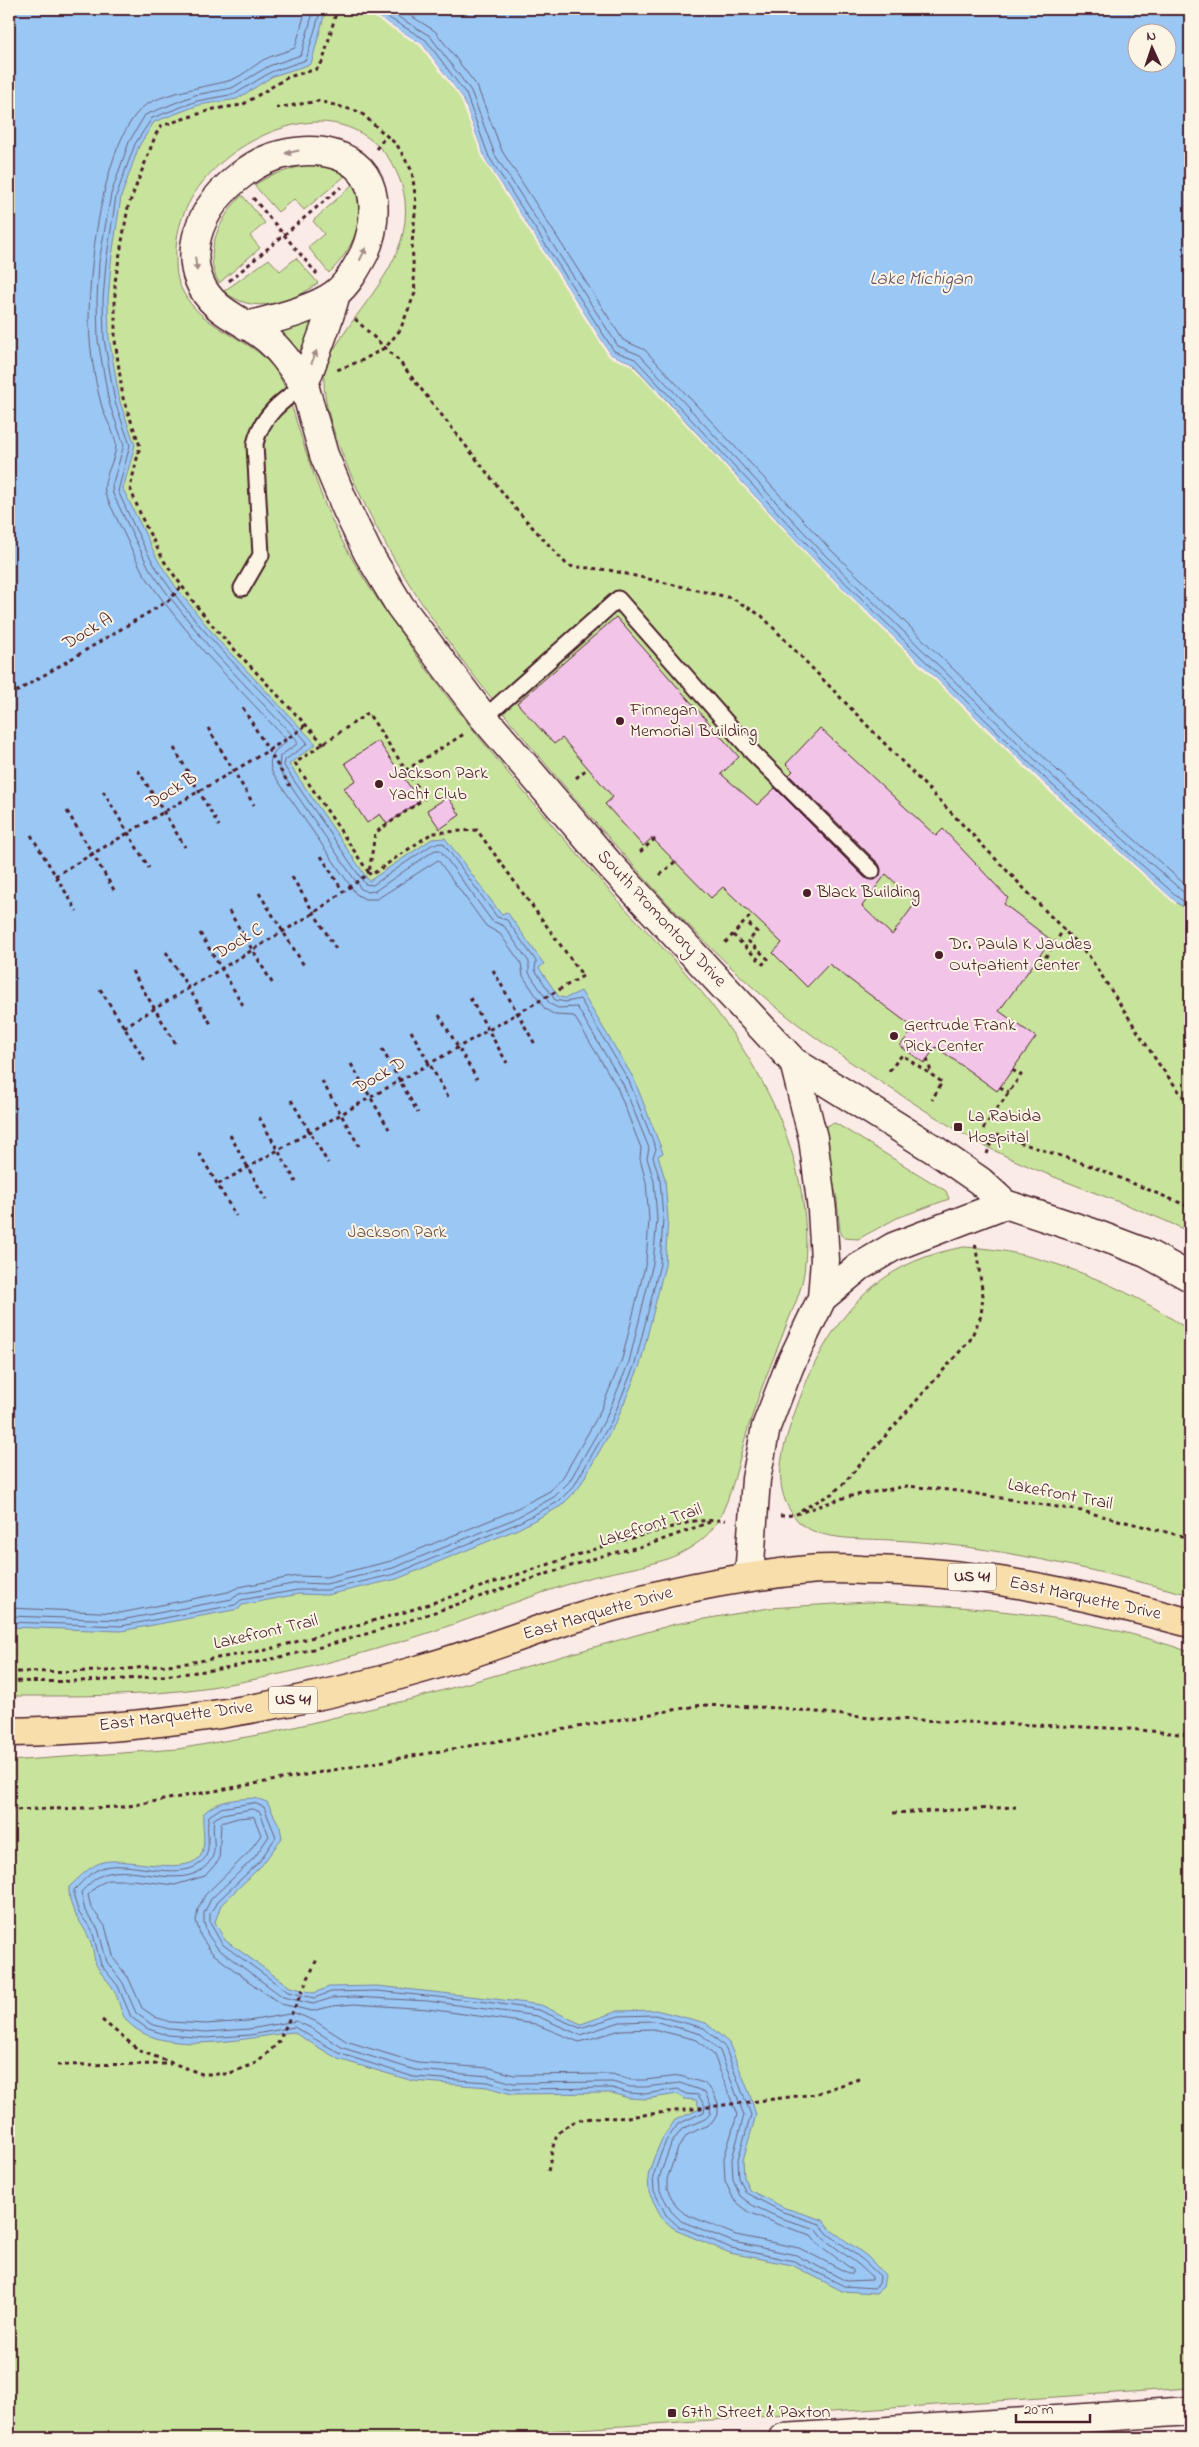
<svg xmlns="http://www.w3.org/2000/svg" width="1199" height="2447" font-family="'Indie Flower',sans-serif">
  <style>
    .green { fill: #c8e49c; stroke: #898264 }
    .water { fill: #9ac7f4; stroke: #7a84a4; fill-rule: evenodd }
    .pier { fill: #faebe6 }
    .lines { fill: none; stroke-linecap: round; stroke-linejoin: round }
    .shore { stroke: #6a627b; stroke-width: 1 }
    .building { fill: #f2c4e8; stroke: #4a1f2b; fill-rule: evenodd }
    .lane-casing { stroke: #4a1f2b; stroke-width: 19 }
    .street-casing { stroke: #4a1f2b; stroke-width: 31 }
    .secondary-casing { stroke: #4a1f2b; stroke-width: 31 }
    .primary-casing { stroke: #4a1f2b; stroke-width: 31 }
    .path { stroke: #4a1f2b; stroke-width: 3; stroke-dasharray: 4 4; stroke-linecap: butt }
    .lane { stroke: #fcf5e5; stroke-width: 15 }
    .street { stroke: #fcf5e5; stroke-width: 28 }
    .secondary { stroke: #fcf5e5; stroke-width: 28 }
    .primary { stroke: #f8deab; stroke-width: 28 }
    .oneway { fill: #a38a88 }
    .poi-dot { fill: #4a1f2b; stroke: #fcf5e5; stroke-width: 2 }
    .labels { text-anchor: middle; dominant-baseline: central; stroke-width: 4; stroke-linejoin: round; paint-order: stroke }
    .shield { fill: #fcf5e5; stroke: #7f5f63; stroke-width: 1 }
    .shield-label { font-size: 16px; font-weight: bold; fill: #4a1f2b }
    .street-label { font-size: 18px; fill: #4a1f2b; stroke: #fcf5e5 }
    .poi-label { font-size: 18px; fill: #4a1f2b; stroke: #fcf5e5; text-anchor: start }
    .park-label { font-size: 18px; fill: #6a5047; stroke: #fcf5e5 }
    .water-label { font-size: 19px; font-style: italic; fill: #625167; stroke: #fcf5e5 }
  </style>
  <rect width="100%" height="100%" fill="#faebe6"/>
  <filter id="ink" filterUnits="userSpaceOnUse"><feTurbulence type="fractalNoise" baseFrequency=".02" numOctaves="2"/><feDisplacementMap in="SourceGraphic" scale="10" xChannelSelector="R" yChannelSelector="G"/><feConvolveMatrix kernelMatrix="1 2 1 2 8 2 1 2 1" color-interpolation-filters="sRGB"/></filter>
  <g filter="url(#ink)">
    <path class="green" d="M9,9H368L371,13L422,44L462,97L631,363L1177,903L1190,911V1232C1123,1200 1051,1180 985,1146C955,1130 926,1111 898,1093C841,1057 785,1018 736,972C667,907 605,834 544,762C485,692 422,613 379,532C359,494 323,422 324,380C324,363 329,357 338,343C366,297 411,259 405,200C402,180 393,160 378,146C358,127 332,119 304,123C240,133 173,189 176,258C176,274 177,283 186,297C208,333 256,338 278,374C288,391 293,411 299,430C307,456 316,482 326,507C344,550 371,591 398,629C463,723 539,811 615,897C637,922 662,946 684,971C723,1016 760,1069 782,1124C799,1168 809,1216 805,1263C804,1284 796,1302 788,1321C776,1353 762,1384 752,1416C741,1447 736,1483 722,1513C715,1526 709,1535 696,1544C665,1567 618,1569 581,1580C530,1596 479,1616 428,1633C357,1656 284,1676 211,1687C145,1697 76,1696 9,1696Z
      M305,165C321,165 332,167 345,176L304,210L294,199L278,212L254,185L272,175Z
      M353,184C367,219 354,248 329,273L308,247L324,234L313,221Z
      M242,195L265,223L250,236L260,248L219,283C201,252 221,217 242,195Z
      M296,258L318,283C292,303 252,316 224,291L269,259L280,271Z
      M314,320V327L299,351L281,334L284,329Z
      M835,1123L946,1191L949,1199L897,1218L858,1239L844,1238L840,1231L837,1200L823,1133L826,1126Z
      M964,1247C1039,1249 1129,1287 1190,1331V1595C1092,1569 993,1545 891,1540C865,1538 818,1542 798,1521C769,1489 782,1449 795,1412C801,1395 807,1379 815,1363C849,1298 890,1260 964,1247Z
      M867,1602C977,1606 1085,1615 1190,1652V2388L443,2438H9V1761L178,1749L269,1733L416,1698L675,1624L769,1608Z"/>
    <path class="water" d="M9,9H326L311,64L273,76L237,99L199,105L154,122L139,146L121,197L111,263L108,300L109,338L120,402L135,445L123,489L159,562L178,590L219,641L316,744L289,764L369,881L432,839L445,838L501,914L507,912L544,964L539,968L559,997L566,998L581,991L634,1079L663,1153L658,1156L665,1179L668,1219L665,1265L640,1365L616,1422L578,1489L561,1506L518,1529L397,1579L327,1595L299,1594L242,1605L239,1609L121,1631L9,1627Z
      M368,9H1190V911L1177,903L1046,785L816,562L632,363L611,355L485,159L462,97L422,44L371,13ZM1136,32H1166V62H1136Z
      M255,1798L267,1802L280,1827L282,1838L262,1865L221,1905L215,1922L225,1940L290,1987L314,1993L329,1987L377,1986L488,1998L541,2005L581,2024L618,2011L656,2010L706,2023L729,2043L749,2092L756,2115L743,2160L744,2177L749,2190L785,2208L823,2220L831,2230L867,2256L885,2275L883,2287L876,2293L842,2291L792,2265L730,2253L675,2230L662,2218L649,2193L648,2176L653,2160L662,2139L675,2120L700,2109L696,2100L684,2099L678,2094L646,2099L628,2098L612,2093L511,2094L487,2087L413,2081L338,2059L293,2032C251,2037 161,2059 127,2021C120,2013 119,1999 114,1990C110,1982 102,1976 98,1968C94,1962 94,1953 92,1946C85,1923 68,1914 69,1887C79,1878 89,1866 103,1862C124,1856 192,1879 202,1853C206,1841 202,1827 203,1814C217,1800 236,1799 255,1798Z"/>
    <path class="pier" d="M365,9L422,44L462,97L485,159L611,355L631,363L816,562L1046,785L1177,903L1176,905L1044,787L815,564L630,365L609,357L483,160L460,98L420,46L370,15Z"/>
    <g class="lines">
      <path class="shore" d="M374,9L426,40L466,94L489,157L614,351L635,359L820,558L1049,782L1180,899L1190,905
        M385,9L430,36L471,91L495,155L618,346L640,355L824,554L1053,777L1190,898
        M400,9L435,31L477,86L502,151L623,340L645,350L830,549L1059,772L1190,889
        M9,1608L120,1613L228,1592L239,1587L297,1576L326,1577L391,1561L510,1512L550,1491L563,1477L599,1414L622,1359L646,1262L649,1219L646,1182L640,1159L641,1148L617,1087L574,1016L555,1015L545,1009L523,976L521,963L500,934L486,926L438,860L377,899H365L356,894L272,772C267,758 274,750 286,742V739L205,653L163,601L142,571L105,494C102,477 115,462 116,446C116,434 105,419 102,407C96,386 92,362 90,340C85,287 101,145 142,108C159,93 206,87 228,81C240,78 252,67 263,60C273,55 285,52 295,48L306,9
        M9,1616L121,1620L232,1599L239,1594L298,1583L326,1584L393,1568L514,1519L554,1497L569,1482L606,1418L629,1362L653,1263L657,1219L654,1181L647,1158L649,1148L623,1084L577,1007L558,1008L550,1004L529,973V962L504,926L492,921L440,850H435L375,891L367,892L361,889L279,769L280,756L297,744V740L210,648L169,596L149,568L113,494L112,486L124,445L109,403L98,340L97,300L99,262L111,194L129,142L145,115L195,95L232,88L269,66L301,55L314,9
        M9,1622L121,1626L235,1605L241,1600L298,1590H327L395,1574L516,1524L558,1502L574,1486L612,1420L635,1364L660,1264L663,1219L660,1180L653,1157L656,1149L629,1081L580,999L566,1002L555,1000L535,970L536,961L507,920L497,917L443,843L433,844L373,885L365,884L284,766L285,760L306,745L307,742C256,683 197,632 155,566C141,543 129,515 118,491L130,445L115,402L104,339L103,300L106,263L116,196L135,144L152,118L197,101L235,94L271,72L306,60L321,9
        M254,1803L264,1807L276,1837L259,1862L217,1902L210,1914V1923L222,1944L288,1992L314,1998L331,1992L377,1991L487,2002L539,2010L580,2028L619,2016L655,2015L704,2028L725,2047L751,2115L738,2159L739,2178L746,2193L783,2212L820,2224L828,2234L863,2260L880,2276L879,2284L874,2288L844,2286L794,2261L731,2248L678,2226L666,2215L654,2191L653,2177L658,2161L666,2141L678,2124L704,2112L705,2106L698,2095L686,2094L678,2089L645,2094L629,2093L612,2088L512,2089L488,2082L414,2077L341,2054L294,2027L250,2035L206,2038L168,2035L148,2029L131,2017L118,1986L101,1965L92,1930L79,1913L74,1898V1890C83,1881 92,1870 105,1867C131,1860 187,1885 205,1858C212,1846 205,1829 209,1816L221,1808Z
        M253,1809L260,1812L269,1836L254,1858L211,1899L204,1913V1923L208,1935L218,1949L283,1997L313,2004L332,1998L354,1997L428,2001L486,2009L537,2016L580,2035L620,2022L654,2021L701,2034L720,2051L744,2115L732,2159L733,2179L740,2196L752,2205L780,2218L816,2229L824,2239L859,2265L872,2277V2280L846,2281L796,2255L733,2242L681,2221L671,2211L660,2191L659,2178L671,2144L682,2129L705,2119L710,2114L711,2105L705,2092L680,2083L645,2087H630L612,2082L513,2083L489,2076L415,2070L343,2048L311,2028L296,2021L249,2029L206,2032L169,2029L151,2024L136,2013L123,1983L107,1962L98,1929L85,1911L81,1892C88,1885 95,1877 105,1874C134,1863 188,1895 211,1860C218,1848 211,1832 214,1819L223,1814Z
        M254,1817L261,1835L248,1853L205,1895L198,1909L196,1921L201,1937L212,1953L255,1986L281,2004L312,2011L333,2006L354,2004L428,2009L535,2024L579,2042L621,2030L653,2029L697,2040L714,2055L737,2115L724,2158L725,2181L734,2200L749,2212L779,2225L811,2235L819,2245L853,2270V2273H848L799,2248L736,2235L685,2214L676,2206L667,2189V2179L678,2148L687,2135L712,2123L718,2113V2103L713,2092L704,2083L680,2076L645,2080H631L612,2074L514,2075L490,2068L417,2063L346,2041L315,2021L295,2013L248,2021L206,2024L170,2022L155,2017L142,2008L129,1979L114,1959L105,1926L91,1907L88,1895L98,1885L108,1880H133L175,1885L205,1876L219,1860L221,1823L238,1818Z"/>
    </g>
    <path class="building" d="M616,617L739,757L721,774L757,805L775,788L865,878L874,880L879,877L881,869L879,864L789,775L793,771L786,764L820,728L936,836L943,829L1008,898L1004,904L1051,940L999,1011L1036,1037L997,1091L936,1047L924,1063L900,1046L914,1028L829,964L807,987L773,953L782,943L723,887L711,898L652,838L643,846L605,804L613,797L562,738L554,744L517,703ZM886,874L916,902L892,935L862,906Z
      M378,741L420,801L387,824L380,814L367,823L344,788L356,780L345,763Z
      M448,797L460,815L440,829L427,810Z"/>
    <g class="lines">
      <defs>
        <path id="lane" d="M242,588L261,555L255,444C261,416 282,401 304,385
          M484,718L618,599L754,754L872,871"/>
        <path id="street" d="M247,326C273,319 313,310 335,294C348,284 357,267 364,254C372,236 375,218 373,199C367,150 312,144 273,157C252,164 230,182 216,199C198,222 188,252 199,280C211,312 242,319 266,338C282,351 293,369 304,385C315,354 328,325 336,293
          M304,385L324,455L347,510L368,553L400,606L484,718L610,865L794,1062L935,1150L980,1181L1005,1204L1093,1233L1146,1253L1190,1277
          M822,1298L859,1267L893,1247L1005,1204
          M749,1577L756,1479L766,1427L790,1365L822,1298L825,1260L822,1210L813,1138L794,1062"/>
        <path id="secondary" d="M783,2438L1190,2411"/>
        <path id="primary" d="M9,1732C146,1730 290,1708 421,1669C468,1656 513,1638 559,1623C639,1597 724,1578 808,1570C826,1568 844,1569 862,1570C974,1570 1083,1594 1190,1623"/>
      </defs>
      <use href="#lane" class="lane-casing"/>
      <use href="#street" class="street-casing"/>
      <use href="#secondary" class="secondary-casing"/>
      <use href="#primary" class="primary-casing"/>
      <path class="path" d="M276,108L319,101L360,112L397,145L412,171L416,203L412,244L415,293L400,330L386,347L363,360L337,370
        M376,149L386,136
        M253,198L317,274
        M229,281L341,187
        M355,319L399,361L514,507L568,566L609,570L732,598L762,616L1089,956L1158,1063L1190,1106
        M9,696L168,601L182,586
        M243,708L290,786
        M208,728L254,805
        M324,744L218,632L195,604L164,561L144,523L130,488L140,446L123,398L115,340V282L128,207L156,134L161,126L214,109L242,105L288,77L317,69L323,61L337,9
        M174,748L219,826
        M138,770L185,847
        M406,770L425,798L375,833L369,873L295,763L368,713L406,770L464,734
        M576,778L588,768
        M103,791L149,868
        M67,811L114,890
        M31,835L77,911
        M640,852L657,837
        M321,856L344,893
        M660,875L678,859
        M55,876L269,750L302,729L305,724
        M292,877L336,949
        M259,893L305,967
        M229,911L274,986
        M200,933L243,1005
        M733,935L763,964L768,959L748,941L757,932L746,921
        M725,943L751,915
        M166,952L211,1024
        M1041,964L1064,929
        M493,970L536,1046
        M132,971L177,1046
        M100,989L146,1062
        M470,998L507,1063
        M439,1015L477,1079
        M124,1027L314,913L369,873L371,875L432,833L477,830L583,976L217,1185
        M411,1031L448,1097
        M382,1049L418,1113
        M927,1059L932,1075
        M351,1064L389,1129
        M889,1071L902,1055L942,1082L932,1100
        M322,1081L359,1146
        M1000,1087L1009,1092
        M291,1100L328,1163
        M259,1117L296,1182
        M983,1129L1021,1075L1012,1070
        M230,1135L266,1200
        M199,1153L236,1216
        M987,1154L994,1134L1091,1166L1190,1207
        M801,1510L833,1493L843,1484L970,1340L981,1316L983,1296L975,1242
        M780,1516L793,1515L846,1497L907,1486L958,1491L1082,1511L1190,1538
        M9,1672L107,1671L187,1663L266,1650L405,1612L610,1544L694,1521L726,1520
        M9,1681C82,1683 158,1679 231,1667C357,1645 474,1596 596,1558C611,1553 627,1550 643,1546C666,1539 688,1530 710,1522
        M9,1810L123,1807L702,1705L781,1708L870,1718L1130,1729L1190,1735
        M893,1813L1016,1807
        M102,2020L140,2051L202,2074H228L258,2062L278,2043L318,1957
        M57,2065L171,2064
        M548,2171C551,2160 552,2145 557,2136C570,2116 597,2117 618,2118L815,2094L862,2078"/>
      <use href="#lane" class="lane"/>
      <use href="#street" class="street"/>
      <use href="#secondary" class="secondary"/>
      <use href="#primary" class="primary"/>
    </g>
    <defs><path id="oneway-solid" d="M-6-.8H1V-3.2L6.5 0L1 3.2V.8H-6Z" transform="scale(1.25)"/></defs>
    <g class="oneway">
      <use href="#oneway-solid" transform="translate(292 152) rotate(168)"/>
      <use href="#oneway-solid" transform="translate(363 254) rotate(-63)"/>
      <use href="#oneway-solid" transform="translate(196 264) rotate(83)"/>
      <use href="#oneway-solid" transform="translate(314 357) rotate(-69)"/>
    </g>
  </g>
  <g class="poi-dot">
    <circle cx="620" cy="721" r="5"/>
    <circle cx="379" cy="784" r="5"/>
    <circle cx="807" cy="893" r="5"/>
    <circle cx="939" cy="955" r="5"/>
    <circle cx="894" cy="1036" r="5"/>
    <rect x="953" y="1122" width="10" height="10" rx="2.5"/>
    <rect x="667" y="2408" width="10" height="10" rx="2.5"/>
  </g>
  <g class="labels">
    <g class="shield">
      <rect x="948" y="1563.5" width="48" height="27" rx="4"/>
      <rect x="269" y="1686.5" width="48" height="27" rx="4"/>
    </g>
    <g class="shield-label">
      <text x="972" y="1577">US 41</text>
      <text x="293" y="1700">US 41</text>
    </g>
    <g class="street-label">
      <text transform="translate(88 632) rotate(-31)">Dock A</text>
      <text transform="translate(172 791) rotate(-31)">Dock B</text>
      <text transform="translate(661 919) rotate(47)">South Promontory Drive</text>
      <text transform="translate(239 942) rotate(-31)">Dock C</text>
      <text transform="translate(380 1076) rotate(-30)">Dock D</text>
      <text transform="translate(1060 1495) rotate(11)">Lakefront Trail</text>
      <text transform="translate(651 1526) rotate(-18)">Lakefront Trail</text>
      <text transform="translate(1085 1599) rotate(12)">East Marquette Drive</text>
      <text transform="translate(598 1614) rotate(-16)">East Marquette Drive</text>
      <text transform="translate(266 1633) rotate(-13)">Lakefront Trail</text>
      <text transform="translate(176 1717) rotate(-7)">East Marquette Drive</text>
    </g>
    <g class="poi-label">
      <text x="630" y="711">Finnegan<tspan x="630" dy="21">Memorial Building</tspan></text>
      <text x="389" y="774">Jackson Park<tspan x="389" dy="21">Yacht Club</tspan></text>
      <text x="817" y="893">Black Building</text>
      <text x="949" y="945">Dr. Paula K Jaudes<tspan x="949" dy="21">Outpatient Center</tspan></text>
      <text x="904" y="1026">Gertrude Frank<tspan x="904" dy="21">Pick Center</tspan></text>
      <text x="968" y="1117">La Rabida<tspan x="968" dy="21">Hospital</tspan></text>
      <text x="682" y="2413">67th Street &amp; Paxton</text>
    </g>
    <g class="park-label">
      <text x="397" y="1233">Jackson Park</text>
    </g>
    <g class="water-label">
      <text x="921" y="279">Lake Michigan</text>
    </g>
  </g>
  <rect width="1199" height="2447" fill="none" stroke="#fcf5e5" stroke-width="30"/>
  <rect x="15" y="15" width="1169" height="2417" fill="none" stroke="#4a1f2b" stroke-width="2" filter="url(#ink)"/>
  <g transform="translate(1152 48) rotate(357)"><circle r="24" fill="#fcf5e5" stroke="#b59f9b"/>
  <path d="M0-4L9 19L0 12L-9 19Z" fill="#4a1f2b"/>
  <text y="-8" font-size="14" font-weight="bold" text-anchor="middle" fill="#4a1f2b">N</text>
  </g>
  <path d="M1016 2414v8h74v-8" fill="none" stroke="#4a1f2b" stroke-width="2.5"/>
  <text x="1024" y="2414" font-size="15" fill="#4a1f2b" stroke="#fcf5e5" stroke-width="4" paint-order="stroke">20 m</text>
</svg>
